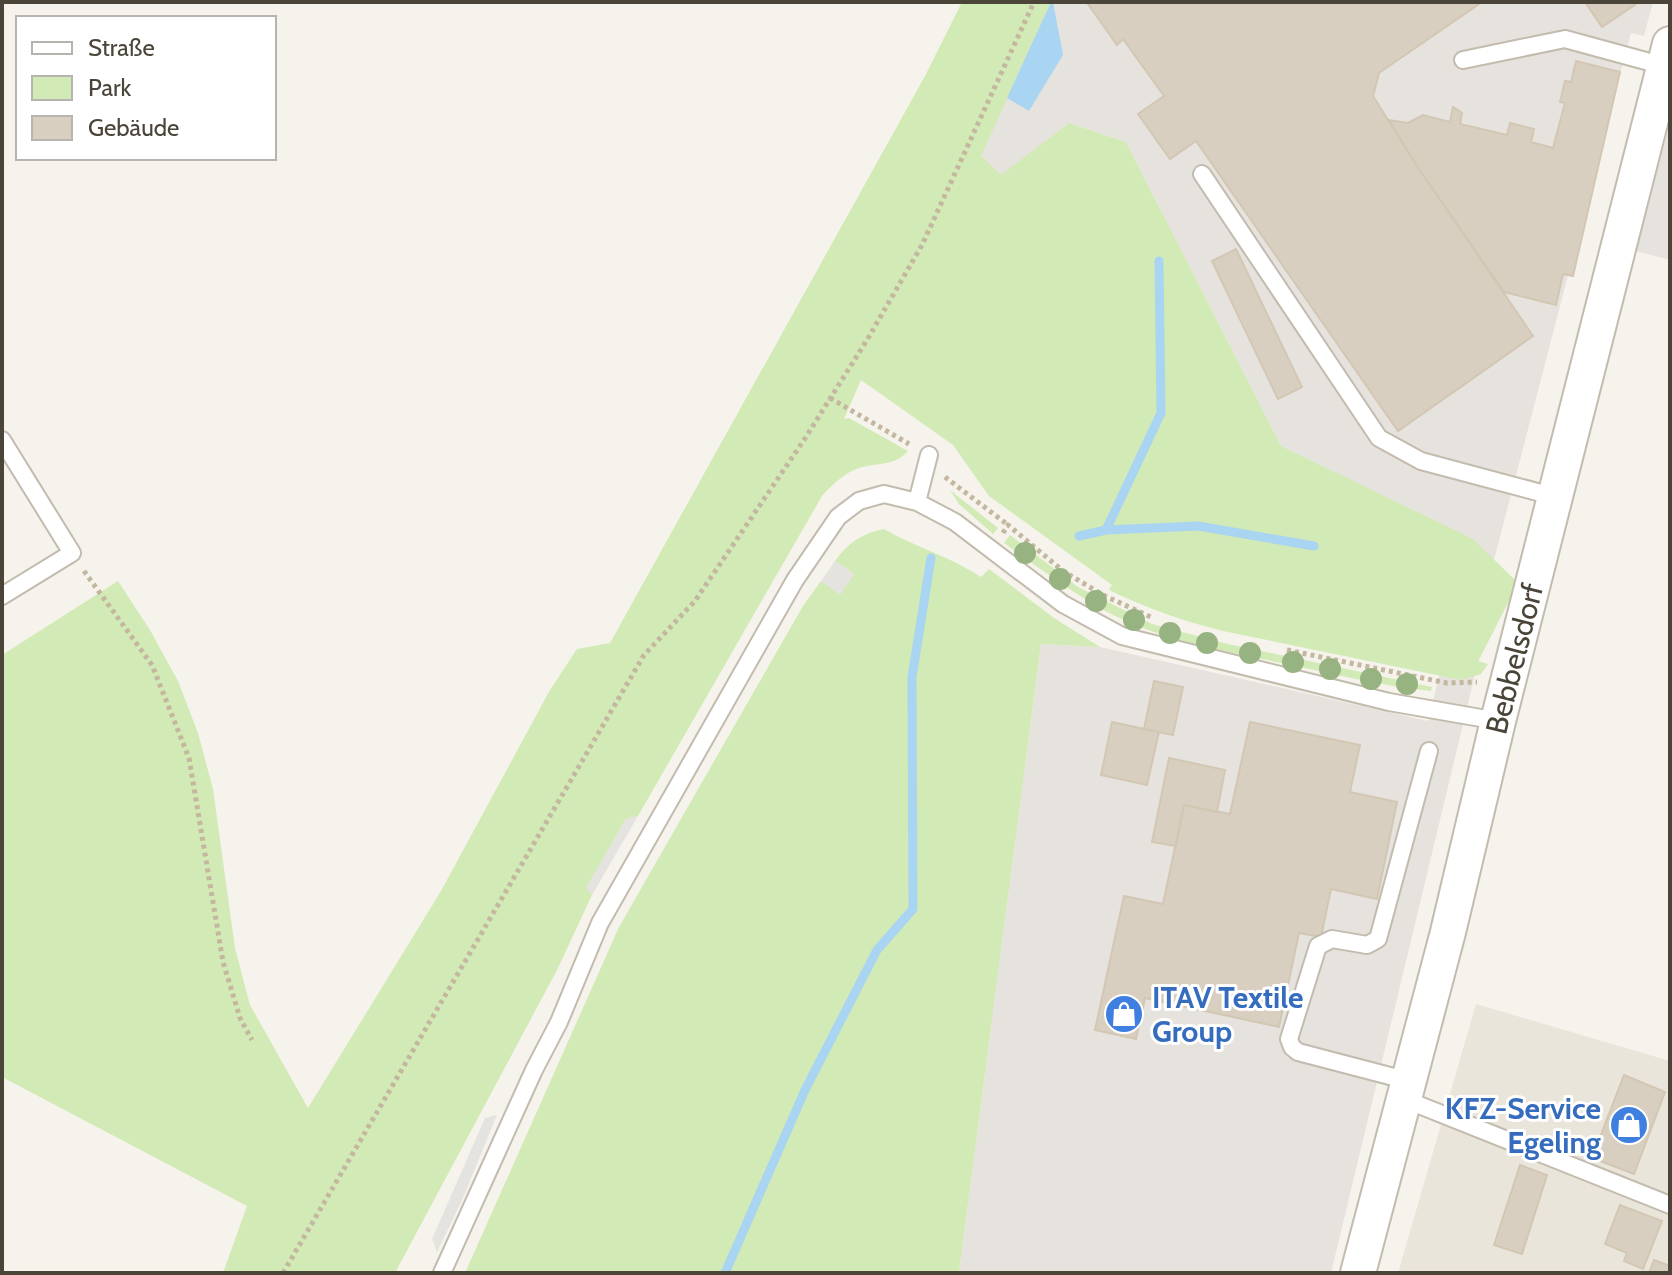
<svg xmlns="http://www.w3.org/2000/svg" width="1672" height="1275" font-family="Cabin,sans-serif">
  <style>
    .residential { fill: #eae5da }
    .industrial { fill: #e6e2dd }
    .green { fill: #d2eab5 }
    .parking { fill: #e5e3e0 }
    .water { fill: #a9d4f2 }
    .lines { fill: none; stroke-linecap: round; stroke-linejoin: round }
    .stream { stroke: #a9d4f2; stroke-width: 9 }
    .building { fill: #d8cfc1; stroke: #d3c7b4; stroke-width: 2 }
    .lane-casing { stroke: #c2bbae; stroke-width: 20 }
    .street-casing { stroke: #c2bbae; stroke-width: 38 }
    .path { stroke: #c4b79f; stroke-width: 5; stroke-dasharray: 4 4; stroke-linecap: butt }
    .lane { stroke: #fff; stroke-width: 16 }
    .street { stroke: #fff; stroke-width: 34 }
    .tree { fill: #97b381 }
    .labels { text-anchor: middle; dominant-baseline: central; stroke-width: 6; stroke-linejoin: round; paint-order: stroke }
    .street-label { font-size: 30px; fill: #4b4439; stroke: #fff }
    .shop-label { font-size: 30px; font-weight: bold; fill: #366cbe; stroke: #fff; text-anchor: start }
  </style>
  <rect width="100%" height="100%" fill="#f6f3ec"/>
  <path class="residential" d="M1476,1004L1670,1061V1273H1398Z"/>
  <path class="industrial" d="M1051,2H1653L1644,36L1631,33L1494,560L1518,583L1478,662L1331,1273H959L1041,644L1100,647L1428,721L1473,540L1281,446L1126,142L1069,123L1001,176L980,156Z
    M1670,122V260L1636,251Z"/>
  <path class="green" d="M962,2H1051L981,156L1001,175L1069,123L1126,142L1281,446L1473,539L1518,583L1478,661L1488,664L1481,674L1461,680L1223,631C1183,621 1146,608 1109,590L1112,585L989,496L953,445L861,380L844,419L849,418L908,451C894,467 878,462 859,468C844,473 833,484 822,496L638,816L626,819L587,887L592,895L557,970L395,1273H223L247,1206L2,1077V655L118,581L150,630L178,681L198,733L213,789L235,948L250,1005L308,1108L441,891L550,690L577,649L610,643L925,76Z
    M950,490L998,528L993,534L959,504Z
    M884,529C915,547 951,557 981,577L989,569L1054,618L1100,647L1041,644L959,1273H465L619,927L803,606L821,581L840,594L854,574L835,561C848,543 862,533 884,529Z
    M1010,535L1078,587L1152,624L1228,644L1432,687L1431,691C1381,686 1331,673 1281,663C1224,651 1164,641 1111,614C1073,594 1039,568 1004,543Z"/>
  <path class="parking" d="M835,561L854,574L840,595L821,581Z
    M638,816L592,895L586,888L626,819Z
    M497,1115L463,1198L437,1252L432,1239L485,1118Z"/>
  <path class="water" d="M1051,2H1053L1063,55L1029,111L1007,98Z"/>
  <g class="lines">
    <path class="stream" d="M1106,530L1198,526L1314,546
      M1079,536L1106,530L1161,413L1159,261
      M725,1273L805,1090L877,950L913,909L912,677L931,558"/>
  </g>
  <path class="building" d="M1090,2H1482L1379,73L1373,96L1417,166L1533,336L1398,431L1196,141L1170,159L1138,114L1164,96L1123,39L1117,45L1088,4Z
    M1585,2H1639L1602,27Z
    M1576,61L1620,72L1573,276L1563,274L1556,305L1504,292L1417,166L1389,120L1408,123L1423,115L1450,122L1453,107L1462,113L1460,124L1507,135L1510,123L1534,129L1531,142L1553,148L1565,103L1560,102L1565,81L1571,82Z
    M1236,249L1302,387L1278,399L1212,261Z
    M1154,681L1183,687L1173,735L1144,729Z
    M1112,722L1159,732L1147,785L1101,775Z
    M1250,722L1360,745L1350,792L1397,802L1377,899L1331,889L1321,937L1299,933L1279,1027L1145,998L1136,1039L1095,1030L1124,896L1163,904L1184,805L1230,814Z
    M1169,758L1225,770L1217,812L1184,805L1176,846L1152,842Z
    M1624,1075L1665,1092L1634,1174L1592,1158Z
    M1520,1165L1547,1175L1522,1254L1494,1245Z
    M1620,1205L1662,1221L1643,1269L1624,1261L1627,1253L1605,1244Z
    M1654,1260L1670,1266V1273H1649Z"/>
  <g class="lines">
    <defs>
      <path id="lane" d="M1463,60L1565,39L1664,66
        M1202,174L1379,438L1421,461L1556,497
        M2,440L72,553L2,596
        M917,502L929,455
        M1409,1081L1298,1052L1292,1047L1289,1039L1318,946L1332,939L1367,945L1378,939L1429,751
        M1404,1099L1670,1205
        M442,1273L534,1070L559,1022L600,923L795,580L838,517L859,501L884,494L917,502L955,522L1063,604L1122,636L1389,702L1498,721"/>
      <g id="street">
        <path id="s1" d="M1358,1273L1448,932L1498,721L1670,44"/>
      </g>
    </defs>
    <use href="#lane" class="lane-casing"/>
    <use href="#street" class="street-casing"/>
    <path class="path" d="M830,398L909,444
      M945,477L1008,525
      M1003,533L1008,525L1063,571L1103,595L1153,618
      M84,571L152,665L189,758L223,962L240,1018L252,1040
      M1287,650L1447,683L1477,682
      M283,1273L644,655L695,601L804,440L867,340L922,245L1034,2"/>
    <use href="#lane" class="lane"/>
    <use href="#street" class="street"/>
  </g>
  <g class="tree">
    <circle cx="1025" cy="553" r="11"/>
    <circle cx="1060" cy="579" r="11"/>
    <circle cx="1096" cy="601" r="11"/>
    <circle cx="1134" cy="620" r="11"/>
    <circle cx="1170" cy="633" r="11"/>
    <circle cx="1207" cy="643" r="11"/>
    <circle cx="1250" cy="653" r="11"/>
    <circle cx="1293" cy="662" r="11"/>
    <circle cx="1330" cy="669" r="11"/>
    <circle cx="1371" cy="679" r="11"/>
    <circle cx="1407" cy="684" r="11"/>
  </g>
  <defs>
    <symbol id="shop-disc" viewBox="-11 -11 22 22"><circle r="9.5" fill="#3f7fe0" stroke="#fff"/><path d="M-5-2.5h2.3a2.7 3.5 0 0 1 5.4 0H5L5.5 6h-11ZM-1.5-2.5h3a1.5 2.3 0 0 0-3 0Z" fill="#fff"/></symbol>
  </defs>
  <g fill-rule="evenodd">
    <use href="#shop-disc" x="1102" y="992" width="44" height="44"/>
    <use href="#shop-disc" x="1607" y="1103" width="44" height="44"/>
  </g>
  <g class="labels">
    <g class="street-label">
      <text stroke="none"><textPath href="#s1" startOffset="634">Bebbelsdorf</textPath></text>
    </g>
    <g class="shop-label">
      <text x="1152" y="997">ITAV Textile<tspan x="1152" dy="34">Group</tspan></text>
      <text x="1601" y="1108" text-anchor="end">KFZ-Service<tspan x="1601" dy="34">Egeling</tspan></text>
    </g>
  </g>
  <rect width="1672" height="1275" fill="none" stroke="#4b4439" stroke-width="8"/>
  <rect x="16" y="16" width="260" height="144" fill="#ffffff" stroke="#b7b4b0" stroke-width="2"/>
  <rect x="32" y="42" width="40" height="12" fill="#ffffff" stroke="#b7b4b0" stroke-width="2"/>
  <text x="88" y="56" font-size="24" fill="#4b4439">Straße</text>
  <rect x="32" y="76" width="40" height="24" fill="#d2eab5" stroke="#b7b4b0" stroke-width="2"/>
  <text x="88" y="96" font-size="24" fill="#4b4439">Park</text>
  <rect x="32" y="116" width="40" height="24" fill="#d8cfc1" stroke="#b7b4b0" stroke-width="2"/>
  <text x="88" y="136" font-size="24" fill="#4b4439">Gebäude</text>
</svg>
